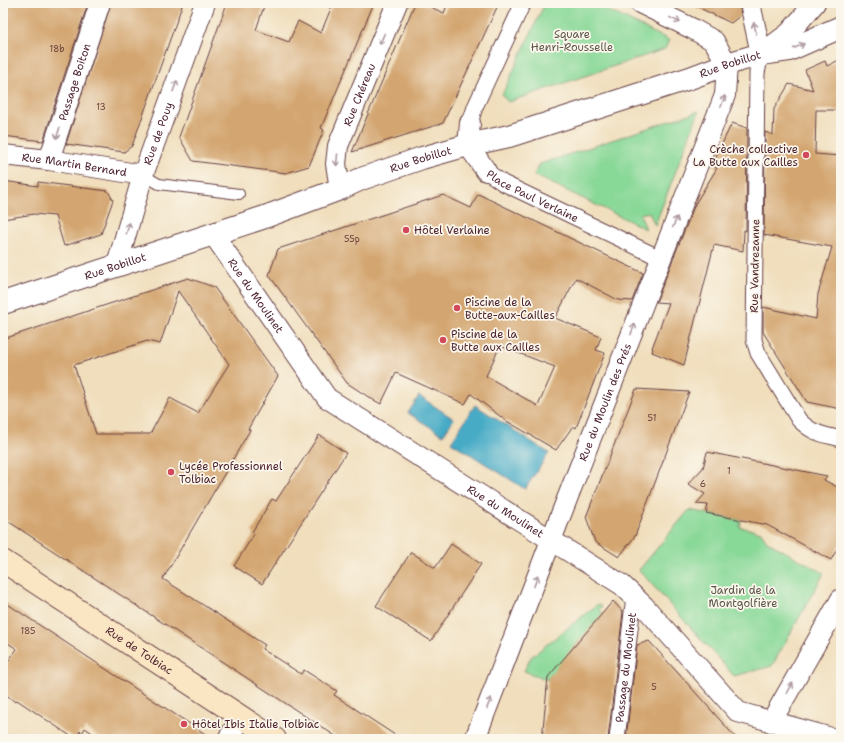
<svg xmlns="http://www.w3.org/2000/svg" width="844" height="742" font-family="'Shantell Sans',sans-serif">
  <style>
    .green { fill: #88d897; stroke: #697c61 }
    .water { fill: #46abc6; stroke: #486578 }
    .building { fill: #d3a56f; fill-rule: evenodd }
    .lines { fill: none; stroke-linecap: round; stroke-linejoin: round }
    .service-casing { stroke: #633c41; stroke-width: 12 }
    .pedestrian-casing { stroke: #633c41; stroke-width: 17 }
    .minor-casing { stroke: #633c41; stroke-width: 22 }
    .tertiary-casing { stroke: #633c41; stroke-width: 24 }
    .secondary-casing { stroke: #633c41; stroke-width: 24 }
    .service { stroke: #fff; stroke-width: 10 }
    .pedestrian { stroke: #fff; stroke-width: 15 }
    .minor { stroke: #fff; stroke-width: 20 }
    .tertiary { stroke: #fff; stroke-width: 22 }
    .secondary { stroke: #fbe6c4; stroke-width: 22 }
    .oneway { stroke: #ae9aa0 }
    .poi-dot { fill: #d1495b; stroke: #fbf7ec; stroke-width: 1.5 }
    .labels { text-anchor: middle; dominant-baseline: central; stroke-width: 3.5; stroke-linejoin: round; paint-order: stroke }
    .number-label { font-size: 9px; fill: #6c403c }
    .park-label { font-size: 11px; fill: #5d564b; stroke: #fbf7ec }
    .street-label { font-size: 11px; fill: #4a1f2b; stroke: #fbf7ec }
    .poi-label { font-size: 11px; fill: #4a1f2b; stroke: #fbf7ec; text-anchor: start }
  </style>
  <rect width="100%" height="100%" fill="#fbf7ec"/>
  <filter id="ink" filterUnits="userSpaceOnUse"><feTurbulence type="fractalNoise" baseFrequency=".025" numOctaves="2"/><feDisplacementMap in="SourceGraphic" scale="8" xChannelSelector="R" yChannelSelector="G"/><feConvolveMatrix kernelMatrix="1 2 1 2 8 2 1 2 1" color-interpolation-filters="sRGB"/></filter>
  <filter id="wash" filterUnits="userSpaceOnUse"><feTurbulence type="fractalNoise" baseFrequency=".012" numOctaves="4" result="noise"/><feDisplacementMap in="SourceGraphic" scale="16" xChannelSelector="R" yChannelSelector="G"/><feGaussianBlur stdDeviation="0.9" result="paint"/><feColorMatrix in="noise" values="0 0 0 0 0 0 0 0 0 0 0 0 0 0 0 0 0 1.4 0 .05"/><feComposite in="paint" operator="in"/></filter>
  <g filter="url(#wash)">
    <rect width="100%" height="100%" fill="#f0debc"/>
    <path class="green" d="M545,3H593L669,40L665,49L508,102L502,95Z
      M699,111L655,225L649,212L640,214L646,229L534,175L540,164Z
      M689,510L741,520L740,527L761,532L766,540L773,545L824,573L772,666L734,676L639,570Z
      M598,604L602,607L599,610L603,613L548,678V680L524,671L531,657Z"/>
    <path class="water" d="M419,396L454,419L443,435L408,413Z
      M475,405L549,453L525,489L451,442Z"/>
    <g id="blocks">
      <path class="building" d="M3,3H88L43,141L3,136Z
        M111,3H183L132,146L124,152L66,144Z
        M227,3H265L256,30L289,42L298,21L321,33L333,3H374L321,128L324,130L309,166L286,173L193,161L179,137Z
        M415,3H421L444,13L448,3H499L443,123L352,152Z
        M689,3H739L741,15L731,23Z
        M841,59V110H816L815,154L841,156V409L807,402L763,332V307L816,319L818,294L832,247L764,235L765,132L773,135L774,109L789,84L813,90L805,70L825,61L827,66Z
        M732,123L747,128L746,231L744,230L743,251L714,245L684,365L652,352L653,349L652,348L669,303L656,302L695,204L717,168L712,165Z
        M3,181L38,186V182L108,191L113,200L101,234L64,246L55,216L34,214L3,219Z
        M478,194L643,273L632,301L618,300L576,278L555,318L601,337L596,350L605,353L576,428L573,426L556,450L505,420L471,394L465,404L396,373L381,404L370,398L347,383L269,275L278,249L443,195L471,208ZM500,346L555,367L538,406L486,376Z
        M188,278L214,287L278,376L248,429L250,430L163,579L265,645L262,649L301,674L304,670L337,691L334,695L401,739H340L3,518V339ZM178,291L229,364L198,413L170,398L150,434H96L74,365L147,341L160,344Z
        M636,389L689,392L635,536L619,557L595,542L586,517Z
        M319,435L346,453L262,584L234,566L254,534L252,532L272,499L276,501Z
        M707,452L827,476L824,480L841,489V542L831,560L767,525L706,513L708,505L696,504L705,494L688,484L703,468Z
        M451,544L481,564L431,641L376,606L411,552L435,568Z
        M3,601L133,687L213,739H101L85,728L82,733L80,731L75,739L17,700L15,702L3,692V668L17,649L3,640Z
        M613,601L623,612L608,739H542L548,677Z
        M649,641L695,692L737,739H626L637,645Z"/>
    </g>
  </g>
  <g filter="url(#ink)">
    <use href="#blocks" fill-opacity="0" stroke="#633c41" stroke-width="1"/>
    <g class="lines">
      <defs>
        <path id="service" d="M143,175L159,184L239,194"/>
        <g id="pedestrian">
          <path d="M761,54L757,73L754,340L758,353L799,420C813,434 822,434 841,439"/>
          <path d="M470,123L475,107L523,3"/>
          <path id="s1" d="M486,171L503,183L660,258"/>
          <path id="s2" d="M617,739L634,596"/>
        </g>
        <g id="minor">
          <path d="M750,3L761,54L789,33L815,3"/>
          <path d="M470,123L468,145L486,171"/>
          <path id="s3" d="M3,155L49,160L143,175"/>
          <path id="s4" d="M49,160L100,3"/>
          <path id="s5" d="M340,189L336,164L338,146L397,3"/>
          <path id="s6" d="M213,234L327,398L622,585L644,606L738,712L835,739"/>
          <path id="s7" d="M117,265L143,175L205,3"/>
          <path d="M771,722L841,599"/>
          <path d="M228,739L242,717"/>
          <path id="s8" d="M475,739L560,517L725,95L727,64L714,41L693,29L640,3"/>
        </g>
        <g id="tertiary">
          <path id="s9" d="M3,303L262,218L340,189L361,179L422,158L468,145L509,136L690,78L727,64L761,54L789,50L841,27"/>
        </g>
        <g id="secondary">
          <path id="s10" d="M3,561L275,739"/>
        </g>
      </defs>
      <use href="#service" class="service-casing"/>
      <use href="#pedestrian" class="pedestrian-casing"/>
      <use href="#minor" class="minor-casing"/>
      <use href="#tertiary" class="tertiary-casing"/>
      <use href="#secondary" class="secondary-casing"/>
      <use href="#service" class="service"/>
      <use href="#pedestrian" class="pedestrian"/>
      <use href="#minor" class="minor"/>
      <use href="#tertiary" class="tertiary"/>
      <use href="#secondary" class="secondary"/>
    </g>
    <defs><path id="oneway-shaft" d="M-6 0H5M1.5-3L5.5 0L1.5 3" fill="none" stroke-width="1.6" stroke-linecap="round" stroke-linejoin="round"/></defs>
    <g class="oneway">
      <use href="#oneway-shaft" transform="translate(675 20) rotate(26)"/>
      <use href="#oneway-shaft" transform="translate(755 28) rotate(-102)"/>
      <use href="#oneway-shaft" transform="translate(382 39) rotate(112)"/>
      <use href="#oneway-shaft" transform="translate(799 46) rotate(-24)"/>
      <use href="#oneway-shaft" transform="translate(175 86) rotate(-70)"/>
      <use href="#oneway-shaft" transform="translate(723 101) rotate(-71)"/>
      <use href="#oneway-shaft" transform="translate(58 133) rotate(108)"/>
      <use href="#oneway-shaft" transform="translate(337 160) rotate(95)"/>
      <use href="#oneway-shaft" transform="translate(675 222) rotate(-68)"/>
      <use href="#oneway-shaft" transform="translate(128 228) rotate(-74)"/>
      <use href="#oneway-shaft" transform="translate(633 329) rotate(-69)"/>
      <use href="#oneway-shaft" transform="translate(536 581) rotate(-69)"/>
      <use href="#oneway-shaft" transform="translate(790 688) rotate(-61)"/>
      <use href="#oneway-shaft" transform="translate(489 703) rotate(-69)"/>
    </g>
  </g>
  <g class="poi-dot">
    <circle cx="806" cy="155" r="4"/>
    <circle cx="406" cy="230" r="4"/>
    <circle cx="457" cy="308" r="4"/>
    <circle cx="443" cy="340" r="4"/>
    <circle cx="171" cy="472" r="4"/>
    <circle cx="184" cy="724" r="4"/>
  </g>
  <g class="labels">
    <g class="number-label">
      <text x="57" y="49">18b</text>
      <text x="101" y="107">13</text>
      <text x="352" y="239">55p</text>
      <text x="652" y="418">51</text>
      <text x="729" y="471">1</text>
      <text x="703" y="484">6</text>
      <text x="28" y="631">185</text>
      <text x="654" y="687">5</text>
    </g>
    <g class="park-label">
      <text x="572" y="34">Square<tspan x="572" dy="13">Henri-Rousselle</tspan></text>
      <text x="743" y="590">Jardin de la<tspan x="743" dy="13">Montgolfière</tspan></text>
    </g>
    <g class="street-label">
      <text stroke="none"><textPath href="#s9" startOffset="766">Rue Bobillot</textPath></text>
      <text stroke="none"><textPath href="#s4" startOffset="82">Passage Boiton</textPath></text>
      <text stroke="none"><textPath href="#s5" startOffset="99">Rue Chéreau</textPath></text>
      <text stroke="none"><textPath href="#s7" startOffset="138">Rue de Pouy</textPath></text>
      <text stroke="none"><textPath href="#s9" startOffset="442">Rue Bobillot</textPath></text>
      <text stroke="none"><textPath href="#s3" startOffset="72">Rue Martin Bernard</textPath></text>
      <text stroke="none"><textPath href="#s1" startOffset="53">Place Paul Verlaine</textPath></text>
      <text stroke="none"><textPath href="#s9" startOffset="118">Rue Bobillot</textPath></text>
      <text transform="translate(755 266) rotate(-89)">Rue Vandrezanne</text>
      <text stroke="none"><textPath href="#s6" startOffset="75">Rue du Moulinet</textPath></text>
      <text stroke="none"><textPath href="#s8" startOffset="361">Rue du Moulin des Prés</textPath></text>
      <text stroke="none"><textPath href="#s6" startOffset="411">Rue du Moulinet</textPath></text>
      <text stroke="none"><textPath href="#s10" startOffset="163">Rue de Tolbiac</textPath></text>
      <text stroke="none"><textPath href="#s2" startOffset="72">Passage du Moulinet</textPath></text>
    </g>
    <g class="poi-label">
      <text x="798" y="149" text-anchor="end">Crèche collective<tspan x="798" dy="13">La Butte aux Cailles</tspan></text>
      <text x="414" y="230">Hôtel Verlaine</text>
      <text x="465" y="302">Piscine de la<tspan x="465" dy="13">Butte-aux-Cailles</tspan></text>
      <text x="451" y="334">Piscine de la<tspan x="451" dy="13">Butte aux Cailles</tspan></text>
      <text x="179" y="466">Lycée Professionnel<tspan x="179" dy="13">Tolbiac</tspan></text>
      <text x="192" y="724">Hôtel Ibis Italie Tolbiac</text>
    </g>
  </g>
  <rect width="844" height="742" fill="none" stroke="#fbf7ec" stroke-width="16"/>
</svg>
